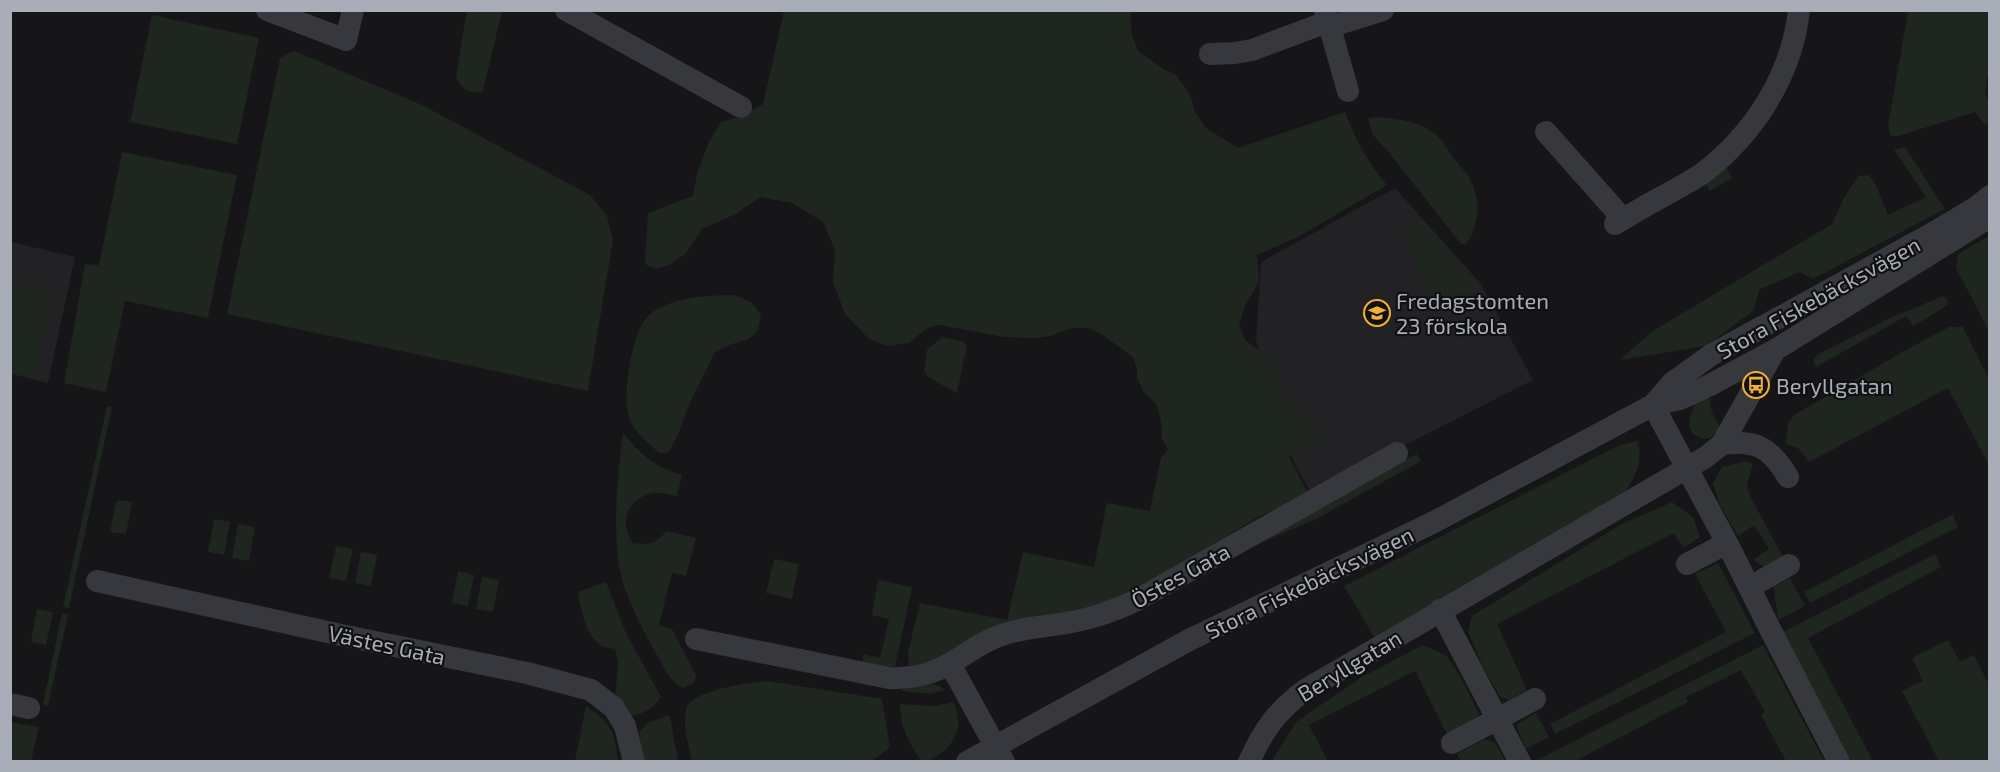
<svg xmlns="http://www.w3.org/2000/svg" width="2000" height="772" font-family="'Exo 2',sans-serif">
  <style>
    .built { fill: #222225 }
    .green { fill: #1e261f }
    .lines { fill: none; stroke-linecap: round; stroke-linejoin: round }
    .minor { stroke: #37383d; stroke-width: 22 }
    .labels { text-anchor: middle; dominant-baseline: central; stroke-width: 4.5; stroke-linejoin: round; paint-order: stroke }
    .street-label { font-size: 22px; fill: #a8adb8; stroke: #111113 }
    .poi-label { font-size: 22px; fill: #a8adb8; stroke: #111113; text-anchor: start }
  </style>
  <rect width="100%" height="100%" fill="#161618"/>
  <path class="built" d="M1395,188L1481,284L1533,380L1311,493L1287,449L1256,341L1261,262Z
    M11,242L75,257L48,383L11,374Z"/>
  <path class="green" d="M467,10L502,11L483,91C469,95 462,89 456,77Z
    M784,11H1131L1130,17L1132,35L1138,51L1165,70L1176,75L1190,94L1195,112L1206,128L1238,148L1345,112C1355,138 1368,163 1387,185L1298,237L1257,255L1259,282L1245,306L1239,325L1245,340L1272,360L1283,392L1320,428L1324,438L1289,457L1308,494L1258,517L1119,601L940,662L909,668L908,652L920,603L1007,620L1023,552L1094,567L1107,503L1150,511L1161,458L1168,449L1162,439L1161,420L1156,404L1143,391L1137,378V369L1133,357L1101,334L1088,328H1073L1050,336L1037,338L1003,337L940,325L927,328L909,343L888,346L869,339L845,314L833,282L835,250L823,222L792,203L760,197L736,214L702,229L686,253L670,265L655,269L645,264L648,213L693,196L697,173L709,142L721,122L739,117L763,104Z
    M1908,11H1989V74L1987,77L1985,94L1989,102L1990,120L1985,125L1975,112L1898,136H1891L1888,126Z
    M152,15L259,38L237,144L130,122Z
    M294,51L422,105L590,195L607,216L613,240L588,391L227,314L280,58Z
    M1377,117C1396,119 1414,120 1431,131C1442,138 1447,149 1455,160C1459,165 1463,169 1467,174C1481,195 1481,224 1466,244H1461L1387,150L1373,135L1368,118Z
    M1905,147L1945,209L1813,279L1800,272L1760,289L1753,311L1706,346L1620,360L1651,332L1832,224L1844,198L1858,176L1868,175L1875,183L1888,215L1926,197L1894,150Z
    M122,152L237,175L208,318L125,301L106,392L64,383L85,264L99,265Z
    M1726,166L1732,178L1710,191L1706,184Z
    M1422,220L1480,287L1443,310L1408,248L1413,245L1405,229Z
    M1989,236V331L1956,268L1958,254Z
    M11,282L52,290L36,376L11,371Z
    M734,295L751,302L761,315L758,330L749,339L729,345L715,352L688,407L678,435L668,453H659C648,442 631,430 628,414C623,392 632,328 650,314C675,296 705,296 734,295Z
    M1943,296L1947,299L1948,305L1913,326L1906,316L1816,367L1813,360L1817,355L1888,319Z
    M1949,327H1963L1989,379V465L1948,388L1809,462L1798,448L1785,444L1788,424L1794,415L1906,350Z
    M942,337L962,341L967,346L957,393L928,377L924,370L927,350Z
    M1709,394L1712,413L1721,428L1710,438L1703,439L1693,434L1689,426L1690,416L1695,404Z
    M107,406L112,407L69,608L63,607Z
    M623,433C640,454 656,468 682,475L677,496C670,495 661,492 654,493C628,497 618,522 633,543C648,545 657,544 666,531L696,538L686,576L672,573L659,625L672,629L696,676L695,680L692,684L683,688C669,682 663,664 655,652C644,632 633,611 625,589C610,545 617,479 623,433Z
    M1637,441C1644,460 1636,475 1626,491L1374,637L1344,586L1620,445Z
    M1417,454L1421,461L1318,518L1236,554L1390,466Z
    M1746,461L1753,464L1747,484L1750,496L1783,557L1766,568L1753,560L1769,549L1754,525L1738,536L1721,507L1713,484L1722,467Z
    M119,500L132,502L126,534L110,532L116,503Z
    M1672,502L1693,517L1700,537L1683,548L1674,533L1497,624L1527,690L1509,700L1500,697L1483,667L1468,631L1472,616L1620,525Z
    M1953,514L1958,527L1810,603L1804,592Z
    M214,519L230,522L224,555L208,552Z
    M238,524L255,527L249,561L232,558Z
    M336,546L353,549L346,581L329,578Z
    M361,552L377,555L371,586L355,583Z
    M1935,554L1941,567L1808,638L1873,761H1851L1783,632Z
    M774,559L799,564L792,599L766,593Z
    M1718,563L1755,633L1555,734L1550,724L1726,632L1695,574Z
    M458,571L474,575L468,606L452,603Z
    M482,577L499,580L493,612L476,609Z
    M1790,578L1805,606L1778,620L1774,587Z
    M878,580L912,587L895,667L866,665L863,661V654L880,658L889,619L872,615Z
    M606,582L626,633L661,697C654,707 642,715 630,716L615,699L618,662L615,649C611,648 605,648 601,645C585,635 581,610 578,592Z
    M37,609L53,612L46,645L31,642Z
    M62,613L68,614L48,706L43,704Z
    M1948,640L1960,662L1974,655L1989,685V761H1939L1902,691L1923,681L1912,658Z
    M1423,645L1447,656L1464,683L1479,714L1474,723L1448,736L1415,671L1309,725L1328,761L1271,762L1296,722L1362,677Z
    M1763,645L1824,761H1786L1761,715L1765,712L1741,670L1686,697L1688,702L1575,761H1535Z
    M767,681L882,699L890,747L872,761H692C689,746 682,726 686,710C690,690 749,683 767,681Z
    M929,683L940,686L945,690L930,694L903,691L900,689Z
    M953,702C965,724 956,745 935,757C930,760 927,762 921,761C909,741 900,729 900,704L935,706Z
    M586,706C611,722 615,733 618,761H575Z
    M1536,713L1549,737L1526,749L1516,725Z
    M668,715L670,717L678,761H642L639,732L648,723Z
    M10,722L39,727L31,761H11Z
    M1484,739L1494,742L1506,761H1461L1457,754Z"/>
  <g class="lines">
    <path class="minor" d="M267,10L346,40L353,10
      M566,10L741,107
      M1325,10L1348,91
      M1329,27L1383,10
      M1210,54L1235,53L1252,50L1327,22
      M1546,132L1623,219
      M1615,224C1633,213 1652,202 1671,192C1681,186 1693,180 1703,173C1754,134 1792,75 1799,10
      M1653,405L1727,543L1770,629L1839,762
      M1653,405L1672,383L1711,355L1933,233L1975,208L1990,196
      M1722,444C1757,440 1770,447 1788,477
      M1687,564L1727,543
      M97,581L341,635L527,673L591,690L614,708L625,726L634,762
      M1750,587L1789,565
      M1440,610L1520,762
      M696,639L889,678C910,679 933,674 951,663C967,654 981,642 999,636C1022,627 1047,627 1072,622C1095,618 1116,610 1137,600L1397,453
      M950,664L1004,762
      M10,704L29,708
      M1452,743L1535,699
      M967,762L1189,640L1434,522L1653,405L1680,399L1710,385L1775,350L1990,217
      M1249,762C1263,730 1277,711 1305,690L1706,457L1722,444L1775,350"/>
  </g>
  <defs>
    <symbol id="school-ring" viewBox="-11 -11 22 22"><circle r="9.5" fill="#111113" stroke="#f2b134" stroke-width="1.5"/><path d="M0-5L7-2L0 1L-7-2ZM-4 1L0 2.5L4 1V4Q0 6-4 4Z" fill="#f2b134"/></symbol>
    <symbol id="bus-ring" viewBox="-11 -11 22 22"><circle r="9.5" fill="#111113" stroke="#f2b134" stroke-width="1.5"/><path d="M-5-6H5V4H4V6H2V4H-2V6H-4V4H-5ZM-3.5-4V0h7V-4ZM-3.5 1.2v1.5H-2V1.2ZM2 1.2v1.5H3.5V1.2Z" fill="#f2b134"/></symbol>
  </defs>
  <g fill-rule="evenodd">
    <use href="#school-ring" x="1362" y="298" width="30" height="30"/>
    <use href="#bus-ring" x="1741" y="370" width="30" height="30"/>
  </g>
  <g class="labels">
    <g class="street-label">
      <text transform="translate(1818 297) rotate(-29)">Stora Fiskebäcksvägen</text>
      <text transform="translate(1180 575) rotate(-29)">Östes Gata</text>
      <text transform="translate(1309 582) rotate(-26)">Stora Fiskebäcksvägen</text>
      <text transform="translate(387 644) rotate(12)">Västes Gata</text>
      <text transform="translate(1349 665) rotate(-31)">Beryllgatan</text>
    </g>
    <g class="poi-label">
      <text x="1396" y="300">Fredagstomten<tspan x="1396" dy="25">23 förskola</tspan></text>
      <text x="1776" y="385">Beryllgatan</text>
    </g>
  </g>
  <rect width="2000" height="772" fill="none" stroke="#a8adb8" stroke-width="24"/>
</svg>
